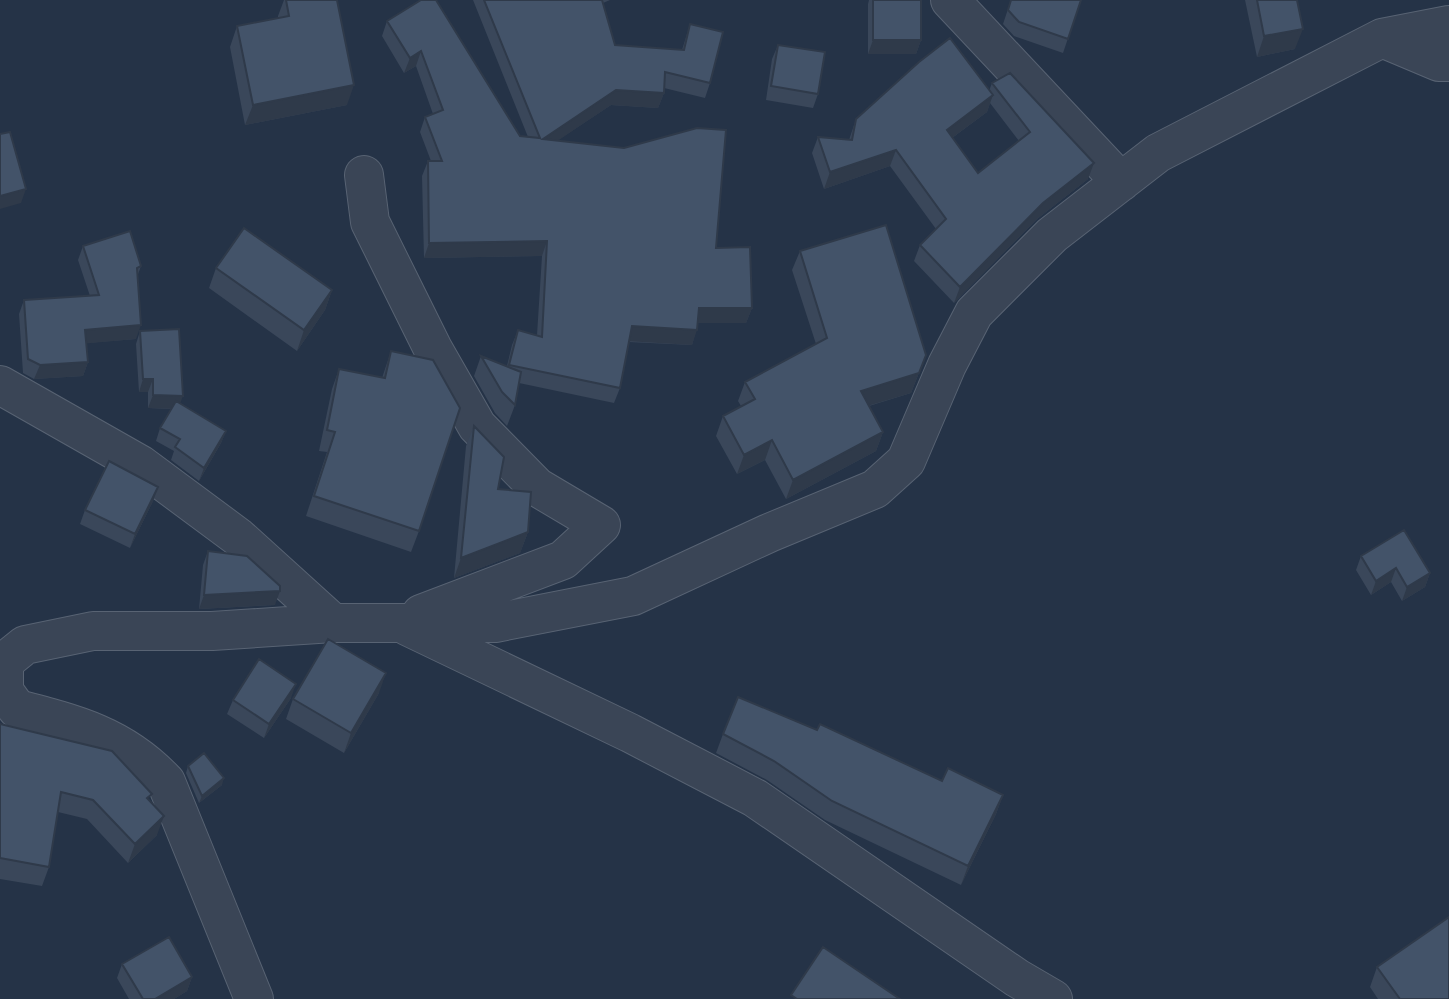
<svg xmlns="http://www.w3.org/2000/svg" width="1449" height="999" font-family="'Exo 2',sans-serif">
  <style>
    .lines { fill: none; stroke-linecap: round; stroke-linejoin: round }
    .minor-casing { stroke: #586373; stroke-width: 40 }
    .minor { stroke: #3a4556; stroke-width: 38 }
    .wall { fill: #3a475a; fill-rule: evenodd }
    .shaded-wall { fill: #2f3a4a }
    .building { fill: #435369; stroke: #2f3a4a; stroke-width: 2 }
  </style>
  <rect width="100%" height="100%" fill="#253347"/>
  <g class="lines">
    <defs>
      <path id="minor" d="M950,0L1121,182
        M1382,38L1439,62H1449
        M364,175L370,222L433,349L477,426L537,487L601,525L563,560L421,614
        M0,385L141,465L238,537L333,623
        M407,626L630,733L755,798L1017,978L1053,999
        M254,999L166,782C123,736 76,724 17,709L4,691V662L25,645L93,631H212L333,623H495L633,596L769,533L875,489L906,461L947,365L974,313L1052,235L1158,153L1382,38L1449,25"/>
    </defs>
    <use href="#minor" class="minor-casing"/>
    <use href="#minor" class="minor"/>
  </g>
  <path class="wall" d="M284,0H337L347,105L245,125L230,47L237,26L278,18V16Z
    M473,0H610L603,3L615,45L682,50L690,24L710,83L705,98L664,88V93L658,108L611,105L558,140L716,248L752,308L746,323H698L692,345L629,342L620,388L614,403L519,383L515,405L507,426L495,413L474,376L481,356L507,366L512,345L518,330L537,335L542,256L424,258L422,176L428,161H431L420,132L425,117L433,114L416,66L404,73L382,36L387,21L520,136L528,137Z
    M869,0H921V40L916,54H868V4Z
    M1011,0H1081L1063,53L1014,36L1003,24Z
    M1245,0H1297L1295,49L1257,57Z
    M778,45L818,94L813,108L766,100L772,59Z
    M992,83L1088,179L1037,219L954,303L914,261L920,245L936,229L890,166L824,189L812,153L818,137L849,140L856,119L989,91ZM990,103L1019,141L978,173L952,138L987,112Z
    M83,246L141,266L137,277L136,339L86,343L88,362L83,376L34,379L23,373L19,314L24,300L90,296L78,260Z
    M800,251L926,355L911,393L869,406L883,432L876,451L786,499L765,460L737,474L716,436L723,416L741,406L738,401L745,382L816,344L792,270Z
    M216,268L332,290L325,310L297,351L209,288Z
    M140,331L180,404L226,431L221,443L199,481L171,460L174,451L156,441L160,428L171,409L148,408V392H139L136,344Z
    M391,351L419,531L411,552L306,516L327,452L319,451L332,389L339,369L382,378Z
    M474,426L498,489L528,532L520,553L454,578L466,446Z
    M158,487L153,501L130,548L80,524L85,510Z
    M208,551L275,605L199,609L203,565Z
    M1361,556L1430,573L1425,587L1402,601L1391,582L1371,595L1356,570Z
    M379,693L344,753L286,719L293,699Z
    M291,698L264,738L227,714L233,700Z
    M0,724L150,801L157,835L128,863L87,819L58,812L49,867L42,886L0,879Z
    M723,734L1003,795L996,814L961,885L825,820L767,780L716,753Z
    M188,766L222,785L199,803L186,773Z
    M122,964L192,977L187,991L174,999H129L117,978Z
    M1377,967L1449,999H1378L1370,987Z"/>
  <path class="shaded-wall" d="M1303,29L1295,49L1257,57L1264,36Z
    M873,40H921L916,54H868Z
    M421,51L416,66L404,73L410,58Z
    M354,85L347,105L245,125L253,105Z
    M616,90L664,93L658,108L611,105L538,154L543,139Z
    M993,95L987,112L941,146L947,130Z
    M896,150L890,166L824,189L830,172Z
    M1094,163L1088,179L1037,219L954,303L960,287L1043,203Z
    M26,189L21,203L0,209V196Z
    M547,241L542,256L424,258L429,243Z
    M332,290L325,310L297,351L304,330Z
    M699,308H752L746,323H693Z
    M141,325L136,339L80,344L85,330Z
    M632,326L697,330L692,345L626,341Z
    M926,355L911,393L854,410L861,391Z
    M88,362L83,376L34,379L40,365Z
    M143,379H153L148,392H139Z
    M153,395L183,396L178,409L148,408Z
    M226,431L221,443L199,481L204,468Z
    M883,432L876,451L786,499L793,480Z
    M772,440L765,460L737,474L744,455Z
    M158,487L153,501L130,548L135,534Z
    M528,532L520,553L454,578L461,558Z
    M1396,568L1391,582L1371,595L1376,581Z
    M1430,573L1425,587L1402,601L1407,587Z
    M280,591L275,605L199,609L204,595Z
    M386,673L379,693L344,753L351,733Z
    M296,684L291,698L264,738L269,724Z
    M224,778L222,785L199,803L202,796Z
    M1003,795L996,814L961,885L968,866Z
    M164,816L157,835L128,863L135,844Z
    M192,977L187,991L174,999H155Z"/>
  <path class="building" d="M286,0H337L354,85L253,105L237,26L289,16Z
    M421,0H436L520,136L540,138L484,0H602L615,45L684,50L690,24L723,32L710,83L665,72L664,93L616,90L543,139L624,148L697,128L726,130L716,248L750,247L752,308H699L697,330L632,326L620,388L509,365L518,330L542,337L547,241L429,243L428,161H442L425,117L443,110L421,51L410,58L387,21Z
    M873,0H921V40H873Z
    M1011,0H1081L1068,39L1019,22L1008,10Z
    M1257,0H1297L1303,29L1264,36Z
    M950,38L993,95L947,130L978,173L1030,132L992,83L1010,73L1094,163L1043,203L960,287L920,245L946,219L896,150L830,172L818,137L852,140L856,119L919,62Z
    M778,45L825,52L818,94L771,86Z
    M10,132L26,189L0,196V134Z
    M886,225L926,355L919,373L861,391L883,432L793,480L772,440L744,455L723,416L755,399L745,382L827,338L800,251Z
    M244,228L332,290L304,330L216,268Z
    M130,231L141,266L137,268L141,325L85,330L88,362L40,365L28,359L24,300L99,295L83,246Z
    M179,329L183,396L153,395V379H143L140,331Z
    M391,351L433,360L460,408L419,531L314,496L335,432L327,430L339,369L385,378Z
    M481,356L521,372L515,405L502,392Z
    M176,401L226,431L204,468L175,447L180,439L160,428Z
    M474,426L504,457L498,489L531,492L528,532L461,558Z
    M109,461L158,487L135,534L85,510Z
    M1404,530L1430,573L1407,587L1396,568L1376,581L1361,556Z
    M208,551L247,556L280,586V591L204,595Z
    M328,639L386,673L351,733L293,699Z
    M259,659L296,684L269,724L233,700Z
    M738,697L817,730L820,724L942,781L948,768L1003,795L968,866L832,801L774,761L723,734Z
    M0,724L112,751L152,794L147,798L164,816L135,844L93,800L61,792L49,867L0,858Z
    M204,753L224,778L202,796L188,766Z
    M1449,917V999H1400L1377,967Z
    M169,937L192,977L155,999H143L122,964Z
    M823,947L900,999H797L791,995Z"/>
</svg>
